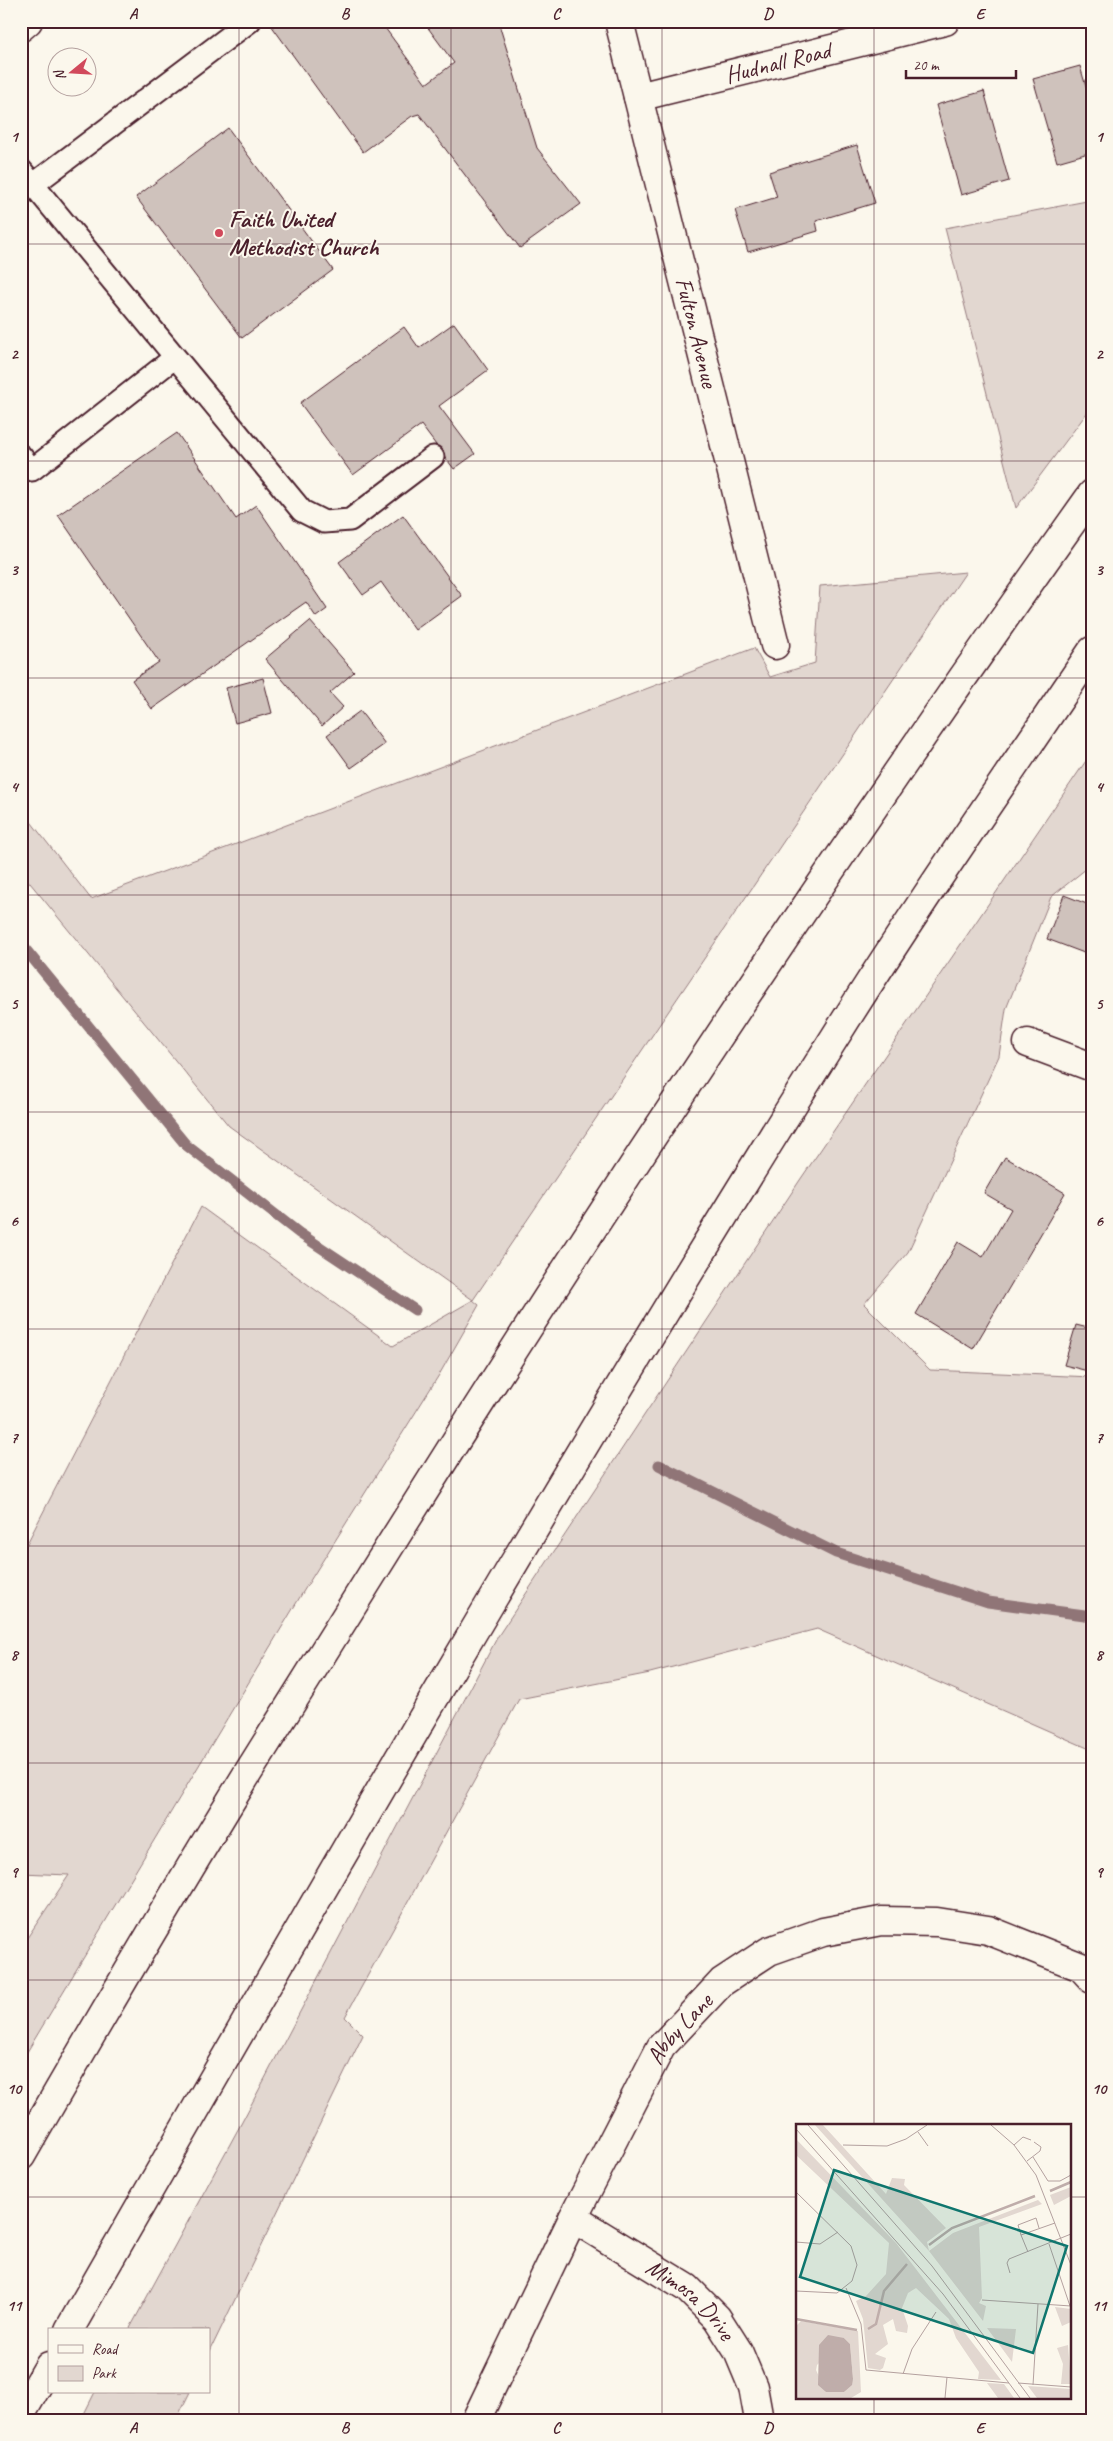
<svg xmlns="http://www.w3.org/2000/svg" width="1113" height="2441" font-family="Caveat,sans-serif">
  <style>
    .green { fill: #e2d7d0; stroke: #967b7e }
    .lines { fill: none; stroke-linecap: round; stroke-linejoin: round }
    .stream { stroke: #907477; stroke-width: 11 }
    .building { fill: #cfc2bc; stroke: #4a1f2b }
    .lane-casing { stroke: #4a1f2b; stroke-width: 25 }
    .street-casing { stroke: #4a1f2b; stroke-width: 31 }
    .secondary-casing { stroke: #4a1f2b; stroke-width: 31 }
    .highway-casing { stroke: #4a1f2b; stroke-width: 31 }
    .lane { stroke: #fbf7ec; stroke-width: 21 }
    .street { stroke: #fbf7ec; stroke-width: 28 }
    .secondary { stroke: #fbf7ec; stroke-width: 28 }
    .highway { stroke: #fbf7ec; stroke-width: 28 }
    .grid { fill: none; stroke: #4a1f2b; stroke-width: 1; stroke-opacity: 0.55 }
    .poi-dot { fill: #d1495b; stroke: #fbf7ec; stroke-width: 2 }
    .labels { text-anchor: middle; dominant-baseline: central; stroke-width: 4; stroke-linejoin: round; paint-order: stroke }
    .street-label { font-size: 24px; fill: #4a1f2b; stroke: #fbf7ec }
    .poi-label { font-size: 24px; font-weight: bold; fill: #4a1f2b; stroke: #fbf7ec; text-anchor: start }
    .inset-river { fill: none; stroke: #bfadaa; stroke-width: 2.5 }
    .inset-road { fill: none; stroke: #b4a19f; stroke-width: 1 }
    .view { fill: #0f766e; fill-opacity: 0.15; stroke: #0f766e; stroke-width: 2.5 }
    .inset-edge { fill: none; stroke: #4a1f2b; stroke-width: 2.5 }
    .neatline { fill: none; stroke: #4a1f2b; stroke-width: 2 }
    .grid-label { font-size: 16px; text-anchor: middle; font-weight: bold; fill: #4a1f2b }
  </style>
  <rect width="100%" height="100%" fill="#fbf7ec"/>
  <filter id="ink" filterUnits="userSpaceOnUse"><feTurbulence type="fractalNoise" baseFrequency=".02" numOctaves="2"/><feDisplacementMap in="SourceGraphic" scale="10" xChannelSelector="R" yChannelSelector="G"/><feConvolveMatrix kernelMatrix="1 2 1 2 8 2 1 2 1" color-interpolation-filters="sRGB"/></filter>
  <g filter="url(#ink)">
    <path class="green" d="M1092,200V406L1016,508L945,228Z
      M966,572L473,1300L479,1305L439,1375L303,1592L21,2062V1947L69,1875L21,1873V1555L201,1207L393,1346L473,1300L229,1126L21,872V809L91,899L754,648L770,677L815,663L820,586Z
      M1092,752V864L1051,897L1006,1009L999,1056L908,1252L864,1304L930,1370L1092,1377V1750L817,1629L650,1673L519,1699L345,2017L363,2035L209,2353V2330H129L242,2122L498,1636L800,1180Z
      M95,2392H190L176,2420H81Z"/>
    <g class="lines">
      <path class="stream" d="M21,944L186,1145L299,1233L415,1310
        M659,1465L836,1553L988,1602L1092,1616"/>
    </g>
    <path class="building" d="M276,21H380L426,84L454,63L423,21H498L537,148L581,204L520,248L419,114L412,116L363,152L271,25Z
      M1080,66L1092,108V152L1057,162L1033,79Z
      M984,91L1009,181L961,195L936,105Z
      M228,128L333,270L242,338L136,197Z
      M857,145L875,203L816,221L818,231L748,252L735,210L777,197L769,172Z
      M454,323L488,370L439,406L475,454L454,469L421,425L353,475L300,403L404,327L419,348Z
      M177,433L236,519L256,505L327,609L316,617L306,602L152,709L132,680L159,662L58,515Z
      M403,515L462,596L415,630L381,582L363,595L339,562Z
      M310,621L354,672L330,693L343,707L322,726L265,659Z
      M263,678L272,713L235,723L226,688Z
      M360,711L385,744L351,768L327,735Z
      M1064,895L1092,906V956L1047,939Z
      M1005,1157L1065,1193L973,1349L916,1314L958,1242L983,1257L1011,1209L984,1193Z
      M1076,1325L1092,1329V1372L1064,1365Z"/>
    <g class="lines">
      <defs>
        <path id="lane" d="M21,170L302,511L324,522L350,520L433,457
          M34,184L250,21
          M21,456L32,470L174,358"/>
        <g id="street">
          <path id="s1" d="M619,21L775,645"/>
          <path id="s2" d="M638,97L945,21"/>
          <path d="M1028,1043L1092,1067"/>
          <path id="s3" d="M573,2218L687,2288L717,2318L738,2351L753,2387L759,2420"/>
          <path id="s4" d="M476,2420L573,2218L661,2047L722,1982L769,1951L823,1932L881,1921L937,1922L988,1930L1081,1967L1092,1979"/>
        </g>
        <path id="secondary" d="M21,27L28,21"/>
        <path id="highway" d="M21,2156C95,2027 171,1898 249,1771C294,1698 341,1625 386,1552C611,1192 846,840 1092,494
          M69,2330C318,1895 568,1461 835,1037C917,906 1006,779 1092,651
          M21,2414L49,2366"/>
      </defs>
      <use href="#lane" class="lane-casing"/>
      <use href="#street" class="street-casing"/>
      <use href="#secondary" class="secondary-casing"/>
      <use href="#highway" class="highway-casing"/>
      <use href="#lane" class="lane"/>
      <use href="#street" class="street"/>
      <use href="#secondary" class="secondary"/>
      <use href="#highway" class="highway"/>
    </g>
  </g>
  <path class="grid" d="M239,21V2420M451,21V2420M662,21V2420M874,21V2125M21,244H1092M21,461H1092M21,678H1092M21,895H1092M21,1112H1092M21,1329H1092M21,1546H1092M21,1763H1092M21,1980H1092M21,2197H797M1069,2197H1092M874,2397V2420"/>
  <circle class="poi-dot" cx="219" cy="233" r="5"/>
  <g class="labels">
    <g class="street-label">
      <text stroke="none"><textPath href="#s2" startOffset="144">Hudnall Road</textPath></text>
      <text stroke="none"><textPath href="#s1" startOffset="321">Fulton Avenue</textPath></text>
      <text stroke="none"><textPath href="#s4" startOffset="442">Abby Lane</textPath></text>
      <text stroke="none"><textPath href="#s3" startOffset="144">Mimosa Drive</textPath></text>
    </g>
    <g class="poi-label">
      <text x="229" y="219">Faith United<tspan x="229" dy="28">Methodist Church</tspan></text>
    </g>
  </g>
  <g transform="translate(796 2124)">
    <rect width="275" height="275" fill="#fbf7ec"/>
    <path d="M19,1H27L90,70L96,54L109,55L108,61L150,104L131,118L133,127L157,109L242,76L246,80L183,103L186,174L183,179L190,182L187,197L133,127ZM0,15L100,119L205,256L182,255L183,248L160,214L153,195L120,164L112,169L106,184L112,202L111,209L100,207L97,195L87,201L92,220L79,230L90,234L87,244L84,246L72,244L67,195L60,177L70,172L90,150L93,119L0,31ZM275,63V72L258,81L254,71ZM259,183L275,185V198L266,202ZM5,197L62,207L65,268L55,274H0V202ZM48,214L54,220L57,255L48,268H30L20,246L21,241ZM191,204L220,205L216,238ZM272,221L275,260H265L267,240L261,224ZM191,259L208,260L218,274H202ZM232,262L275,265V274H241Z" fill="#e2d7d0" fill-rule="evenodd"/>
    <path d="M32,211L48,214L54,220L57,255L56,261L48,268H30L22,261L23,221Z" fill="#bfadaa"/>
    <path class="inset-river" d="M254,67L275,58M133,121L156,104L239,72M0,195L61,206M72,205L80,200L88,167L111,140"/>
    <path class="inset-road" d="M12,1L136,142L234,274M195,1L218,21L240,51L275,141M0,5L147,170L224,274M122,8L132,22M47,21L91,22L110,15L131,1M218,21L227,13L235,16M237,33L252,57H264L275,51M231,37L244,27L245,23L238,18M0,68L55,122L61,141L56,157L41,169L0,167M225,111L222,101L240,94L243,104M0,118L24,120L42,108M253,120L274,182M232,128L225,111L259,99M214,149L211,139L213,135L275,110M50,164L65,200L70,246L213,259M186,176L275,182M107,250L116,225L140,188M222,259L275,263M237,261L242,180M149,274L151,253"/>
    <path class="view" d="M38,46L271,122L237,229L4,153Z"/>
    <rect width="275" height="275" class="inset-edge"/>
  </g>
  <rect width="1113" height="2441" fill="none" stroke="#fbf7ec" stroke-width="55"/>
  <rect x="48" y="2328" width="162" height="65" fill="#fbf7ec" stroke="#b4a19f"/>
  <rect x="58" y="2345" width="25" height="8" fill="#fbf7ec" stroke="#b4a19f"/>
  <text x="92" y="2354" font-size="15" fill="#4a1f2b">Road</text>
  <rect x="58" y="2366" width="25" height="15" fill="#e2d7d0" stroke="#b4a19f"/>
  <text x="92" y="2378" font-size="15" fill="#4a1f2b">Park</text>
  <g transform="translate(72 72) rotate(252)"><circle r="24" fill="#fbf7ec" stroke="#b4a19f"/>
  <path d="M0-4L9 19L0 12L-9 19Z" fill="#d1495b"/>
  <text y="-8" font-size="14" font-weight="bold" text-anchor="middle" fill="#4a1f2b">N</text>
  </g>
  <path d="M906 70v8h110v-8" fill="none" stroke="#4a1f2b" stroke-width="2.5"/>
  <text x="913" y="70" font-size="15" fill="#4a1f2b" stroke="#fbf7ec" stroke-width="4" paint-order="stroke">20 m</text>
  <rect x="28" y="28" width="1058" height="2386" class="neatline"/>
  <g class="grid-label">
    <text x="133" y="19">A</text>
    <text x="345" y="19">B</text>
    <text x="556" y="19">C</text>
    <text x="768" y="19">D</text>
    <text x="980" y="19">E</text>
    <text x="14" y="142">1</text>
    <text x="1099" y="142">1</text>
    <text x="14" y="359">2</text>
    <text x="1099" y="359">2</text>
    <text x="14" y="575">3</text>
    <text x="1099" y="575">3</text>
    <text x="14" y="792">4</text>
    <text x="1099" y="792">4</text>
    <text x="14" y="1009">5</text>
    <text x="1099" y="1009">5</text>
    <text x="14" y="1226">6</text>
    <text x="1099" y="1226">6</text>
    <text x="14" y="1443">7</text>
    <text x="1099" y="1443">7</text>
    <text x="14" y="1660">8</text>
    <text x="1099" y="1660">8</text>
    <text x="14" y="1877">9</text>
    <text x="1099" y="1877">9</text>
    <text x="14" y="2094">10</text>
    <text x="1099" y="2094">10</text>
    <text x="14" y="2311">11</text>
    <text x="1099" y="2311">11</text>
    <text x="133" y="2433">A</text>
    <text x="345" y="2433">B</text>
    <text x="556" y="2433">C</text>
    <text x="768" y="2433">D</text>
    <text x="980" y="2433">E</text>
  </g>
</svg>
